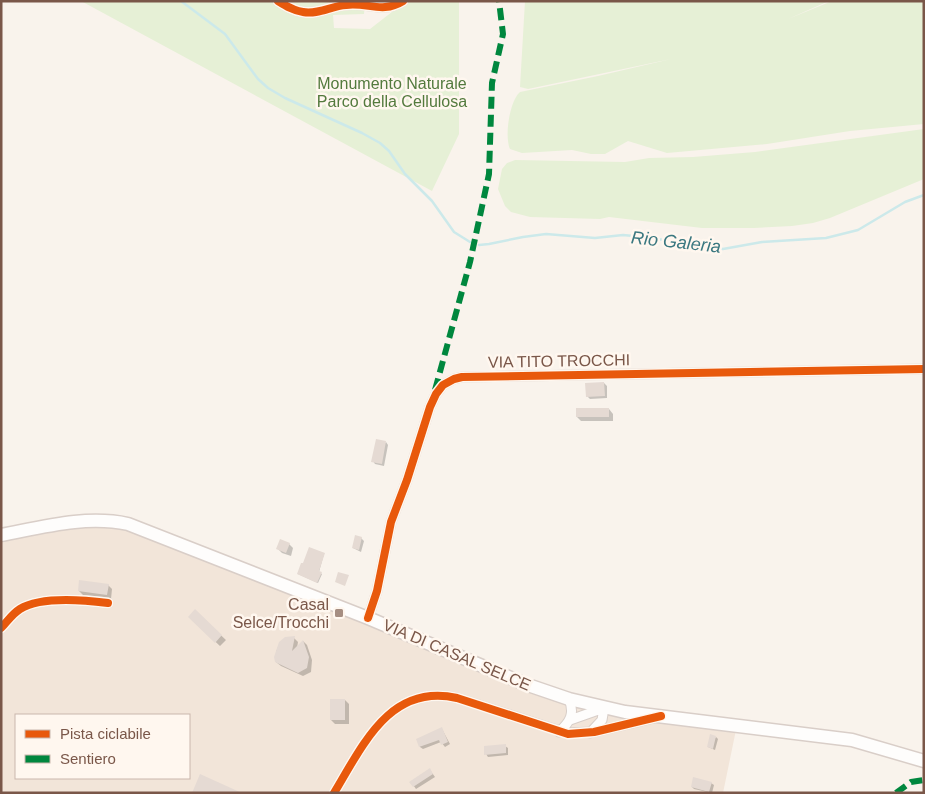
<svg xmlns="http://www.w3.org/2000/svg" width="925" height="794" font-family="Helvetica,sans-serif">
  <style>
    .residential { fill: #f2e5d9; fill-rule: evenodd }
    .green { fill: #e6f0d6 }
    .shadow { fill: #0003 }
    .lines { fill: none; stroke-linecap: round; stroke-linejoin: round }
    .stream { stroke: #cce9ea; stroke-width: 2.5 }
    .building { fill: #e5dad3 }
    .street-casing { stroke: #d8cec8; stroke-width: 11 }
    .secondary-casing { stroke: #d9cec8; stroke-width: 15 }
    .street { stroke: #fefdfc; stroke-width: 9 }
    .secondary { stroke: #fefdfc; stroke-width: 12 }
    .quiet { stroke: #00873e; stroke-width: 6; stroke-dasharray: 12 6; stroke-linecap: butt }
    .cycleway-casing { stroke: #fff7ef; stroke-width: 11 }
    .cycleway { stroke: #e8590c; stroke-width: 8 }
    .poi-dot { fill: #a68e82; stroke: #fff7ef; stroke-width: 2 }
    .labels { text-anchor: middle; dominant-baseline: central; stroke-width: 5; stroke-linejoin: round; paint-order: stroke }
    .park-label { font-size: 16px; fill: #537a3d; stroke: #fff7ef }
    .street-label { font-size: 16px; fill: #7a5749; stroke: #fff7ef }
    .poi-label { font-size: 16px; fill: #7a5749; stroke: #fff7ef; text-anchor: end }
    .water-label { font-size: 18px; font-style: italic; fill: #3b7880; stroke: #fff7ef }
  </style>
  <rect width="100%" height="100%" fill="#f9f3ec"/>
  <path class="residential" d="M98,521L141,528L586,704L737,725L723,793H1V534ZM16,715H189V778H16Z"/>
  <path class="green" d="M81,1H365L364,14L333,15L334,28L370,29L406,1H459V134L432,191Z
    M525,1H829L788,19L832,1H924V124L850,131L767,144L667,153L628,141L605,154H591L572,150L522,153L510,149C504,136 510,100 520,92L598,76L671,59L528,89L520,87Z
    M924,129V179L830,218L813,223L792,226L754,228H702L609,217L600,219L530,217L511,212L505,206L498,189L502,169L507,163L515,160L625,162L649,158L693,157L755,152Z"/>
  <path class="shadow" d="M604,383L607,386V398L590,399L587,396Z
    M609,409L613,414V421H581L577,417Z
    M386,442L388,445L384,466L375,464L373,461Z
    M361,538L364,541L361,552L353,548Z
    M289,544L293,548L291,556L282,553L278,549Z
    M324,554L319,572L322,574L318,583L298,574L304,565Z
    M108,585L112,589L111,599L83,595L79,591Z
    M195,611L226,640L220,646L189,617Z
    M294,638L298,642L297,648L303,641L307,645L312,660L311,672L303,676L281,666L276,662V652L280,642Z
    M345,700L349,704V724H335L331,720Z
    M442,729L450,744L445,747L441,742L423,749L420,747L418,739Z
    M716,737L718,739L715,750L708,747Z
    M505,746L508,748V755L488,757L486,754Z
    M430,770L435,777L416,789L411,782Z
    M711,783L714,785L712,793L694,789L692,787Z"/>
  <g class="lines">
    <path class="stream" d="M181,1L225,34L258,79L268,88L285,98L362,133L380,143L389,151L405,174L432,201L454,232L470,242
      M479,245L489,244L523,237L546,234L595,238L623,235L644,237L723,249L762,242L826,238L858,230L905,202L924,195"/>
  </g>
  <path class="building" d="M604,382L605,396L586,397L585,383Z
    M576,408H609V417H576Z
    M376,439L386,441L382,464L371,462Z
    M355,535L362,537L359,550L352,548Z
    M280,539L290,543L286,553L276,549Z
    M309,547L325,553L319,571L322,572L317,583L297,574L301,563H303Z
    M338,572L349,575L345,586L335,582Z
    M79,580L109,584L107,595L78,591Z
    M195,609L222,635L215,643L188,617Z
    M295,636L292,651L303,640L309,657L307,668L298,673L275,662L274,657L279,642L285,637Z
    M330,699H345V720H330Z
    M442,727L448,742L441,745L439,740L419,747L416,739Z
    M710,734L716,736L713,749L707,747Z
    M506,744V753L484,755V746Z
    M430,768L433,774L413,787L409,782Z
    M200,774L242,793H192Z
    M693,777L712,782L709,792L691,787Z"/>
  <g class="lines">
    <defs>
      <path id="street" d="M278,1C286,6 294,11 303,12C318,15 331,6 346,5C368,2 382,14 403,1
        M368,618L377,591L391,522L407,480L430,407L436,394L443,385L454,379L462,377L924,369
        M1,628C7,622 12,614 20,609C41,596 84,600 108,603
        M570,720L604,708L602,720L590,733
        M559,732C570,722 575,714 569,699
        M334,793C363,745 390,683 457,698L566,733L594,732L654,718"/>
      <path id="secondary" d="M1,535C43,527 86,515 128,524L368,618L525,684L569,699L625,712L852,740L924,761"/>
    </defs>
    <use href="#street" class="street-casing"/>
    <use href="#secondary" class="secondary-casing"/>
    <use href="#street" class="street"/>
    <use href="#secondary" class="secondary"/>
    <path class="quiet" d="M435,390L470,262L489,174L492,83L503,34L499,1
      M896,793L911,782L924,780"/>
    <defs>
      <path id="cycleway" d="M278,1C286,6 294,11 303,12C318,15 331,6 346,5C368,2 382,14 403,1
        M368,618L377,591L391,522L407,480L430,407L436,394L443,385L454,379L462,377L924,369
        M1,628C7,622 12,614 20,609C41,596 84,600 108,603
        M334,793C363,745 390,683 457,698L568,734L594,732L661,716"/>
    </defs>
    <use href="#cycleway" class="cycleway-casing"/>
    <use href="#cycleway" class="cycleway"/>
  </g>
  <rect class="poi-dot" x="334" y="608" width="10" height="10" rx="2.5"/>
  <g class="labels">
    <g class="park-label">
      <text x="392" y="83">Monumento Naturale<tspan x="392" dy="18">Parco della Cellulosa</tspan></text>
    </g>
    <g class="street-label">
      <text transform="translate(559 361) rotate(-1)">VIA TITO TROCCHI</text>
      <text transform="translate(457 655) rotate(23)">VIA DI CASAL SELCE</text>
    </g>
    <g class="poi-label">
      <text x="329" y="604">Casal<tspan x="329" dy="18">Selce/Trocchi</tspan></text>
    </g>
    <g class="water-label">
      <text transform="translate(676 242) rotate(6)">Rio Galeria</text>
    </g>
  </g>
  <rect width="925" height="794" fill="none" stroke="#7a5749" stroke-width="5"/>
  <rect x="15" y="714" width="175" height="65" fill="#fff7ef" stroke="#cab7ad"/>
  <rect x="25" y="730" width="25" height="8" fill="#e8590c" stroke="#cab7ad"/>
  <text x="60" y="739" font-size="15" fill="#7a5749">Pista ciclabile</text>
  <rect x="25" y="755" width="25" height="8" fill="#00873e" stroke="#cab7ad"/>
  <text x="60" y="764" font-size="15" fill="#7a5749">Sentiero</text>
</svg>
